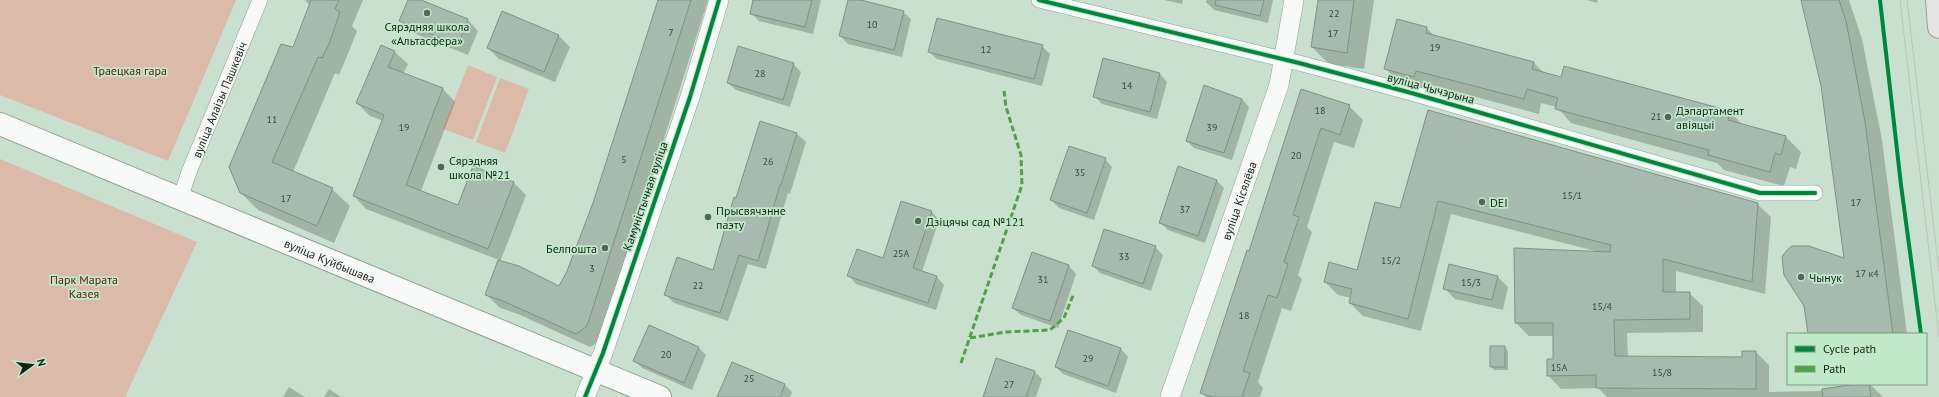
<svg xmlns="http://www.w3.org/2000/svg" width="1939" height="397" font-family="'PT Sans',sans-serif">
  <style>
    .green { fill: #dcbaaa }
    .shadow { fill: #0003 }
    .building { fill: #a6baaf; stroke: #7f9288 }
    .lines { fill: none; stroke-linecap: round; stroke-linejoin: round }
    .minor-casing { stroke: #8e9f92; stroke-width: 16 }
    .tertiary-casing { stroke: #8e9f92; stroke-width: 20 }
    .secondary-casing { stroke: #8e9f92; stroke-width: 24 }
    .primary-casing { stroke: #9b9f9c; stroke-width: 24 }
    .minor { stroke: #f7faf8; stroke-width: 15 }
    .tertiary { stroke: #f7faf8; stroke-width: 19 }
    .secondary { stroke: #f7faf8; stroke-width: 22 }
    .primary { stroke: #e5e4e5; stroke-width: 22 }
    .tram { stroke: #bdc3bf; stroke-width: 1 }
    .quiet { stroke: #4ea340; stroke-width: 3; stroke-dasharray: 6 3; stroke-linecap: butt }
    .cycleway-casing { stroke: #c0e9c9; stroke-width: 6 }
    .cycleway { stroke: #00873e; stroke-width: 4 }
    .poi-dot { fill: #546658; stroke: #c0e9c9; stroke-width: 1.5 }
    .labels { text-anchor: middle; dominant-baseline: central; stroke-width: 3.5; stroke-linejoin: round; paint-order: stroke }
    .number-label { font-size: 10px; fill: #394a3e }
    .poi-label { font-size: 12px; fill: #152419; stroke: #c0e9c9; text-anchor: start }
    .park-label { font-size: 12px; fill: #64150a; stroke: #c0e9c9 }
    .street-label { font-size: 12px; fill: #152419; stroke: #c0e9c9 }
  </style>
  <rect width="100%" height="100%" fill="#c9e0ce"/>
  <path class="green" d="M0,0H236L168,161L0,95Z
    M468,65L497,77L473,140L443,129Z
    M500,78L529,89L505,153L476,142Z
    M0,159L197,242L125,397H0Z"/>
  <path class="shadow" d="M305,0H363L352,26L357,31L345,61L339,75L335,73L293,172L332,189L350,206L334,243L258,210L240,192L310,6Z
    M409,0H419L468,20L478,31L468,55L411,32L401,21Z
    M659,0H708L600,341L590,347L518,314L500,308L487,295L499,260L366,209L354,196L383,121L370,116L357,103L381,46L395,52L408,64L403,74L443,89L455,102L421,191L459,206L513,182L526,195L500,262L560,287L568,272L594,204Z
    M754,0H821L813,34L759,21L751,13Z
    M849,0H857L903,12L911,19L902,57L848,44L840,36Z
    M1164,0H1183L1182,4Z
    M1207,0H1273L1268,23L1214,10L1206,2Z
    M1319,0H1374L1364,69L1329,64L1312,47Z
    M1587,0H1598L1597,3Z
    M1802,0H1849L1862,39L1882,140L1907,334H1809L1792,247H1809L1845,260L1822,86Z
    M502,13L559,36L570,47L555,82L499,59L488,48Z
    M1427,28L1435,37L1533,62L1544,73L1561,78L1564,67L1730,112L1744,126L1786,137L1801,152L1796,169L1790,167L1784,186L1724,170L1717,163L1571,123L1557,107L1541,103L1539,114L1431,85L1429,91L1400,83L1385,68Z
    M1042,46L1050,54L1042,86L937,59L929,52Z
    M793,64L801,72L790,107L736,90L728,83Z
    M1160,74L1167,82L1157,119L1102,104L1094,96Z
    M1301,90L1349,106L1363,120L1354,148L1334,142L1307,227L1312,232L1298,275L1302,279L1291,311L1282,308L1258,382L1263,388L1260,397H1206L1201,392L1250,252Z
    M1242,99L1249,107L1232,160L1194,148L1187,141Z
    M1429,111L1757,204L1771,217L1765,294L1676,271V293H1689L1703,306V332L1627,333L1628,357L1743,358L1756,352L1769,365V392L1818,391L1870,384L1883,397H1607L1598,388L1561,389L1548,375L1554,360V336H1529L1516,323L1515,249L1599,252L1451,214L1421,331L1363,316L1350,303L1351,298L1338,295L1325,282L1358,271L1400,209Z
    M760,122L797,134L806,142L790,194L788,193L766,269L748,264L728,321L674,303L665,294L714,271Z
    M1105,159L1112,167L1094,220L1059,208L1051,200Z
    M1216,180L1224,188L1205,243L1168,230L1160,222Z
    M932,212L939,220L922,272L937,277L944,285L936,310L856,284L849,276L883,259Z
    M1155,247L1163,255L1151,291L1100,273L1093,266Z
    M1032,254L1069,266L1076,274L1058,328L1021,315L1013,308Z
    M1497,276L1508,287L1503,310L1455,299L1444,288Z
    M1068,331L1121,349L1128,357L1116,393L1063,374L1056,367Z
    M698,347L706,355L692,390L642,368L635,361Z
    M1505,347L1508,351V370H1494L1491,366Z
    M732,363L785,385L792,392L790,397H719Z
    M1034,371L1042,379L1036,397H984Z
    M289,387L305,397H283Z
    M329,389L341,397H324Z"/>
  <path class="building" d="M311,0H339L335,9L340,12L329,44L322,58L318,57L272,162L333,188L317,226L240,193L229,167L281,44L293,47Z
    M408,0H421L468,19L458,45L399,21Z
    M658,0H691L588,323L586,327L576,334L503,301L485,295L498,260L519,266L559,286L567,271L593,203Z
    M753,0H812L805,27L750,14Z
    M848,0H861L904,11L894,50L839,36Z
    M1216,0H1264L1260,16L1215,5Z
    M1318,0H1354L1347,53L1311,47Z
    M1801,0H1839L1846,21L1865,122L1893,334H1808L1804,306L1784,275L1782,257L1786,251L1792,246H1809L1844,258L1821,86Z
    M502,11L559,35L544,72L487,48Z
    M937,18L1043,45L1034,79L928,52Z
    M1397,19L1427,27L1426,33L1534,62L1532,69L1561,77L1564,66L1730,111L1728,120L1786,136L1781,155L1775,153L1770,172L1708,155L1709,150L1555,109L1558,98L1527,89L1524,99L1416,71L1414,77L1384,69Z
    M381,45L395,51L388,67L443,88L406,185L458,205L473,166L514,182L488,249L353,196L384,115L356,103Z
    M738,46L794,63L783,100L727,83Z
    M1103,58L1160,73L1150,112L1093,97Z
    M1204,85L1242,99L1224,153L1186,141Z
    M1301,89L1350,105L1340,135L1321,128L1293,215L1299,217L1284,262L1288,264L1277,298L1268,295L1243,371L1250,373L1242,397H1213L1200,393L1247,250L1249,251Z
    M1428,110L1758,203L1752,282L1663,259V292H1690V319L1614,320L1615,356L1742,357V351H1756V389L1596,388V375L1547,376V359H1553V323H1515L1514,248L1610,252L1611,245L1438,201L1408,319L1349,303L1352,289L1324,282L1329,262L1357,270L1375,202L1400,208Z
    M760,121L797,133L781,185H780L758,261L739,255L720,313L664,295L677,257L713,270L734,197L736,198Z
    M1069,146L1106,158L1087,213L1050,200Z
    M1178,166L1217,180L1198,236L1159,223Z
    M901,201L932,211L913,268L937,276L928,303L847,276L857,249L883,258Z
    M1104,229L1156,246L1143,284L1092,266Z
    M1032,252L1069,265L1050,321L1012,308Z
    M1449,264L1498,276L1492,300L1443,289Z
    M649,325L699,347L684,383L633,361Z
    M1068,330L1121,348L1108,386L1055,367Z
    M1490,346H1505V367H1490Z
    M996,358L1035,371L1026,397H983Z
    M732,362L785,384L780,397H717Z
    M1856,384H1869L1871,397H1823L1822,389Z"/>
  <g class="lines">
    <defs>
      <g id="minor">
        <path d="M1039,0L1299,63L1408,92L1760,193H1815"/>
        <path id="s1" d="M180,199L189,172L260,0"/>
      </g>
      <g id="tertiary">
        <path d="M585,397L603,353L690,97L719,0"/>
        <path id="s2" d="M1170,397L1279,85L1294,0"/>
      </g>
      <g id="secondary">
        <path id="s3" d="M0,124L660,397"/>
      </g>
      <path id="primary" d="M1937,0L1939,27"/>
    </defs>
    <use href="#minor" class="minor-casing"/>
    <use href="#tertiary" class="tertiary-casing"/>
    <use href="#secondary" class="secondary-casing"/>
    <use href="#primary" class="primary-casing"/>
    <use href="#minor" class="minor"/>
    <use href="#tertiary" class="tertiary"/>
    <use href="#secondary" class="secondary"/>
    <use href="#primary" class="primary"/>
    <path class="tram" d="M1900,0L1939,337
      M1907,0L1939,271"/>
    <path class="quiet" d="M970,338L1005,332L1050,330L1064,318L1074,293
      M961,363L1022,185L1021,155L1006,107L1004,91"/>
    <defs>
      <path id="cycleway" d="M1039,0L1299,63L1408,92L1760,193H1815
        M1880,0L1901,185L1921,334
        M585,397L603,353L690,97L719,0"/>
    </defs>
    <use href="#cycleway" class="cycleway-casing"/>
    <use href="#cycleway" class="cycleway"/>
  </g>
  <g class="poi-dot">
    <circle cx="427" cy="13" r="4"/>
    <circle cx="1668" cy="117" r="4"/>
    <circle cx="441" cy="167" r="4"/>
    <circle cx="1482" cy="202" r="4"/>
    <circle cx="708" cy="217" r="4"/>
    <circle cx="918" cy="221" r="4"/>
    <circle cx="605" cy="248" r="4"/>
    <circle cx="1801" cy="277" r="4"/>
  </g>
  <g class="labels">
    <g class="number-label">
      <text x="1334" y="13">22</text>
      <text x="872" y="24">10</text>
      <text x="671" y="32">7</text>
      <text x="1333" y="33">17</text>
      <text x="1435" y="47">19</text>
      <text x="986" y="49">12</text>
      <text x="760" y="73">28</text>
      <text x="1127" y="85">14</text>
      <text x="1320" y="110">18</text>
      <text x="1656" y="116">21</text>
      <text x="272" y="119">11</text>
      <text x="404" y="127">19</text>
      <text x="1212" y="127">39</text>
      <text x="1296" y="155">20</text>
      <text x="624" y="159">5</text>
      <text x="768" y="161">26</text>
      <text x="1080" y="172">35</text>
      <text x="1572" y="195">15/1</text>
      <text x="286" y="198">17</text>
      <text x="1856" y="202">17</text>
      <text x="1185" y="209">37</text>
      <text x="901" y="253">25А</text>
      <text x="1124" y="256">33</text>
      <text x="1391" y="260">15/2</text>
      <text x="592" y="268">3</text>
      <text x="1867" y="273">17 к4</text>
      <text x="1043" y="279">31</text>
      <text x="1471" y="282">15/3</text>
      <text x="698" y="285">22</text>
      <text x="1602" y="306">15/4</text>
      <text x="1244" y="315">18</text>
      <text x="666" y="354">20</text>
      <text x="1088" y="358">29</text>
      <text x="1559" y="367">15А</text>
      <text x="1662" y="372">15/8</text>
      <text x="749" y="378">25</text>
      <text x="1009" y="384">27</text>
    </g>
    <g class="poi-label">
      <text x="427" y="26" text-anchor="middle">Сярэдняя школа<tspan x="427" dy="14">«Альтасфера»</tspan></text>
      <text x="1676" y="110">Дэпартамент<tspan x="1676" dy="14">авіяцыі</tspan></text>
      <text x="449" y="160">Сярэдняя<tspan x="449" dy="14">школа №21</tspan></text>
      <text x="1490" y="202">DEI</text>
      <text x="716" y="210">Прысвячэнне<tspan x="716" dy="14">паэту</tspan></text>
      <text x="926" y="221">Дзіцячы сад №121</text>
      <text x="597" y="248" text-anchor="end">Белпошта</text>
      <text x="1809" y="277">Чынук</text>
    </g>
    <g class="park-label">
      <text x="130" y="70">Траецкая гара</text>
      <text x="84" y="279">Парк Марата<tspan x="84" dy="14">Казея</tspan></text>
    </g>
    <g class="street-label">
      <text transform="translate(1431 88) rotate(15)">вуліца Чычэрына</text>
      <text stroke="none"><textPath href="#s1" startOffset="107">вуліца Алаізы Пашкевіч</textPath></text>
      <text transform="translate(645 196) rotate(-71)">Камуністычная вуліца</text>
      <text stroke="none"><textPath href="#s2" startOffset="208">вуліца Кісялёва</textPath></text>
      <text stroke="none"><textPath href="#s3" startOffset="357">вуліца Куйбышава</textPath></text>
    </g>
  </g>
  <rect x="1787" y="333" width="140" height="52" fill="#c0e9c9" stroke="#7c9a83"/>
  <rect x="1795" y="346" width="20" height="6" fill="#00873e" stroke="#7c9a83"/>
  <text x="1823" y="353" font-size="12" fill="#152419">Cycle path</text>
  <rect x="1795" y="366" width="20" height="6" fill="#4ea340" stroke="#7c9a83"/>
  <text x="1823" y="373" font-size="12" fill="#152419">Path</text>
  <g transform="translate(32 365) rotate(75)" stroke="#c0e9c9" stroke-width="3" paint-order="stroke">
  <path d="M0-3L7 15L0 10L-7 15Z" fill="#152419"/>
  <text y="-6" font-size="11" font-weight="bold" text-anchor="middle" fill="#152419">N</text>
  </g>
</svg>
